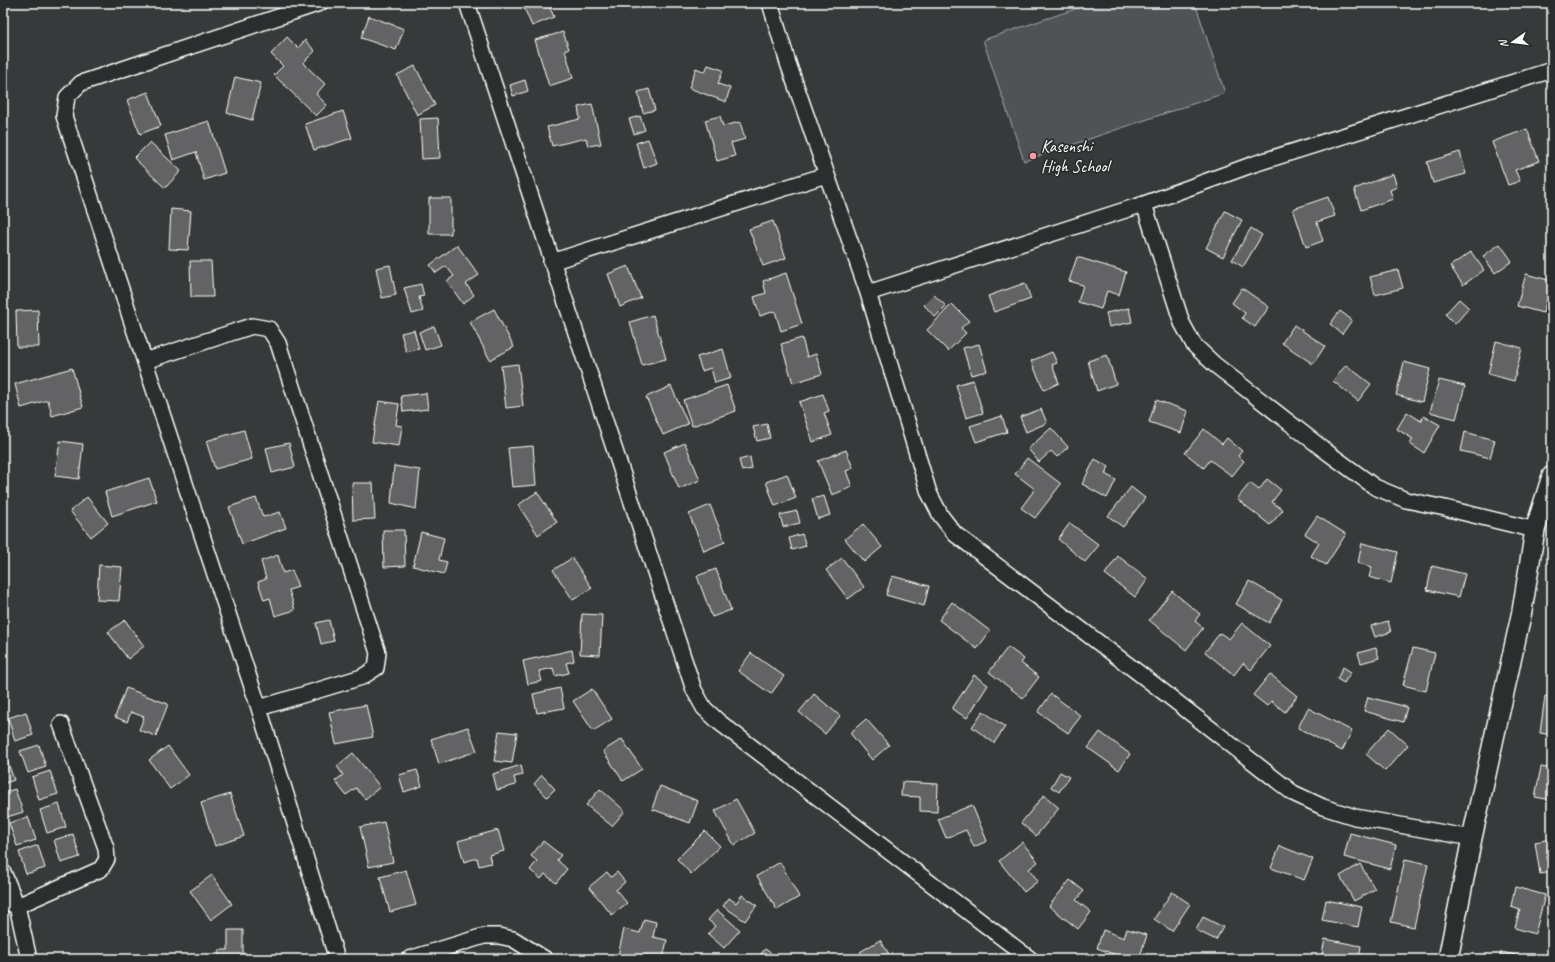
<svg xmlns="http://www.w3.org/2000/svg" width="1555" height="962" font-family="Caveat,sans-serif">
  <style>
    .green { fill: #505354; stroke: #a8a9aa }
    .building { fill: #636465; stroke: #fff }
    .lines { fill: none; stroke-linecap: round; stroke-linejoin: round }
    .minor-casing { stroke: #fff; stroke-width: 18 }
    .tertiary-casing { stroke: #fff; stroke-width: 22 }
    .minor { stroke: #2a2d2e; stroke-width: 15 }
    .tertiary { stroke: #2a2d2e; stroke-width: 19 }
    .poi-dot { fill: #ff9aa2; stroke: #2a2d2e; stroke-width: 1.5 }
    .labels { text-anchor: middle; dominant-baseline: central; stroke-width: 3.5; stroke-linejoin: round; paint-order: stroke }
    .poi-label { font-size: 17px; fill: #fff; stroke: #2a2d2e; text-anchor: start }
  </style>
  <rect width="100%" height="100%" fill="#373a3b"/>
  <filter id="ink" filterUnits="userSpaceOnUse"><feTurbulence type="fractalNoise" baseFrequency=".025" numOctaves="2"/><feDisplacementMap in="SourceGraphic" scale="8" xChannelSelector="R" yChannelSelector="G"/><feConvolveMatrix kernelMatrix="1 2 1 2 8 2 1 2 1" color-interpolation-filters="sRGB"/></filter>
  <g filter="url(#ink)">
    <path class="green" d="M1093,3H1195L1225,93L1024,161L983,40Z"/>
    <path class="building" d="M522,3H548L554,17L532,26Z
      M628,3H649L630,9Z
      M369,16L404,29L396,50L361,38Z
      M563,32L569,49L565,50L573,78L549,86L535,40Z
      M287,37L298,48L305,40L315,51L303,63L325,84L316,94L327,105L316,116L274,75L283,66L271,54Z
      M708,65L723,70L718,84L730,88L726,102L689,88L696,68L705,72Z
      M415,66L435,105L417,115L397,75Z
      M235,77L261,83L252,120L227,113Z
      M525,80L528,91L513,96L510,85Z
      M649,89L655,110L643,113L638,92Z
      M148,92L161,126L140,134L127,100Z
      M592,104L601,144L588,146L586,138L552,146L547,127L580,119L578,107Z
      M343,111L352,138L314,150L305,124Z
      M640,116L645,130L634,134L629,119Z
      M720,116L723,126L740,122L745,139L731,143L735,156L717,161L705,120Z
      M438,118L440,158L422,159L420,119Z
      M209,121L225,173L204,180L196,152L173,160L165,135Z
      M1527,129L1539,161L1515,170L1520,181L1508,185L1492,142Z
      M648,139L657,163L644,168L636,143Z
      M150,142L181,171L165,188L134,158Z
      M1460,152L1466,174L1433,183L1427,162Z
      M1393,174L1397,187L1390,190L1393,199L1361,210L1354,189Z
      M1328,197L1335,216L1317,222L1323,241L1306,247L1293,209Z
      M429,198H451V234H429Z
      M171,209L191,211L188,250L169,249Z
      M1225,211L1242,220L1223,257L1206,248Z
      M773,221L786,258L763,266L749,229Z
      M1251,228L1262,235L1243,267L1232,260Z
      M1500,244L1512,261L1495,273L1483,256Z
      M457,245L479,275L466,284L474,295L463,304L447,281L454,276L446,266L436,273L430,265Z
      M1471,252L1484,270L1463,285L1450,266Z
      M1077,257L1126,272L1119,295L1107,291L1101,309L1078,302L1083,285L1069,281Z
      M190,261H211L213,297H191Z
      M390,265L396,295L382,298L376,268Z
      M628,266L641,298L620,307L608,274Z
      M1398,270L1403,288L1375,295L1370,277Z
      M786,273L802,324L781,331L775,311L760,316L754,297L766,293L763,281Z
      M1526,274L1552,281L1543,313L1517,306Z
      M1025,283L1031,299L994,312L988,296Z
      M421,284L424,296L419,297L423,311L412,314L404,288Z
      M1242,288L1269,307L1255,327L1242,318L1245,313L1232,303Z
      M934,295L946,306L935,317L924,305Z
      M1459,299L1469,308L1455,324L1445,314Z
      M952,304L969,321L961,328L966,333L948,351L927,330Z
      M1129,308L1132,322L1109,327L1106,313Z
      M494,309L514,347L490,360L470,322Z
      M38,310L39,347H17L16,311Z
      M1340,311L1352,320L1342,334L1330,324Z
      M653,315L666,359L642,365L630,322Z
      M1294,325L1325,346L1313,364L1282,343Z
      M434,326L441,345L425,350L419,332Z
      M414,330L419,349L406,352L401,333Z
      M802,338L807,357L816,354L822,374L793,383L781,344Z
      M1496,341L1522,348L1514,381L1488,374Z
      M979,344L987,371L971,375L963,348Z
      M723,349L731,378L715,383L711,368L702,371L697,357Z
      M1052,352L1057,363L1052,365L1059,383L1044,390L1031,361Z
      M1107,355L1116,384L1097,391L1088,361Z
      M1404,362L1430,369L1422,402L1396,395Z
      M518,364L523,406L506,408L501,366Z
      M1346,365L1371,384L1358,401L1333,381Z
      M72,368L83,407L52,416L48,400L21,408L15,384Z
      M973,380L983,413L966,418L956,385Z
      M1439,380L1465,386L1456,419L1430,412Z
      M727,385L736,411L692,426L683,400Z
      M671,386L688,424L663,435L646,397Z
      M426,393L428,409L403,412L401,396Z
      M823,394L829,411L824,413L832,435L813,442L799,402Z
      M1156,400L1188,411L1181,433L1149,422Z
      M379,401L399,404L396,425L402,426L399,446L372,442Z
      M1041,409L1047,423L1026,432L1020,417Z
      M1407,412L1421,421L1424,416L1440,425L1424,453L1410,444L1413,439L1397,429Z
      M1002,416L1007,432L976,442L970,426Z
      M767,424L770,438L757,441L753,427Z
      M1051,428L1068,447L1057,457L1051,451L1039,462L1028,449Z
      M1204,429L1222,444L1227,438L1242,451L1238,456L1244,461L1232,476L1210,460L1204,468L1185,453Z
      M244,430L252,459L215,469L206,441Z
      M1465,432L1495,440L1490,458L1461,451Z
      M60,441L83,444L79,479L55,476Z
      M289,443L295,467L272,473L266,448Z
      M685,443L700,480L679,489L664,452Z
      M533,446L536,485L512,487L508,448Z
      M846,450L853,468L846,471L852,487L832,495L818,461Z
      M750,457L752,469L742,471L739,460Z
      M1027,458L1061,484L1035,518L1021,508L1035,489L1015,474Z
      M1095,459L1109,467L1105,474L1116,480L1107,498L1082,484Z
      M394,466L420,470L416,509L391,503Z
      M787,474L796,498L775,506L766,482Z
      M149,478L157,501L112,516L105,492Z
      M1267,479L1281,490L1272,502L1283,510L1270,525L1237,499L1250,483L1259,490Z
      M352,483H373L375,519L353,520Z
      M1131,487L1145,498L1123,527L1108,516Z
      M537,492L557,522L538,535L518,505Z
      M824,496L830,515L818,519L812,499Z
      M87,497L108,523L91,537L70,511Z
      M256,498L263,517L280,512L286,528L242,544L229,507Z
      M710,505L725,542L704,551L689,514Z
      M797,511L800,523L783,527L780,515Z
      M1317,516L1346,534L1326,565L1311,556L1319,543L1305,534Z
      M1070,523L1099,545L1085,562L1058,539Z
      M863,524L882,547L864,562L845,539Z
      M383,530H404L405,566L384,567Z
      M421,532L444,538L439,560L447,562L444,574L413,566Z
      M802,534L806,546L792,550L789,538Z
      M1362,543L1398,552L1391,583L1369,577L1372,567L1358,563Z
      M278,555L283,573L292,570L298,587L289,590L295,610L275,616L270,598L264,600L258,582L266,579L261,561Z
      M1118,556L1148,579L1135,597L1105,574Z
      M572,558L592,588L573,600L553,570Z
      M842,558L864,587L848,599L826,570Z
      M99,565L122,567L119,601L97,600Z
      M1432,566L1465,574L1459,597L1427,590Z
      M716,569L731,610L712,617L697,576Z
      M892,576L929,586L924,606L886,595Z
      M1249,581L1282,600L1269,623L1236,604Z
      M1172,591L1200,614L1195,621L1203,628L1186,650L1149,620Z
      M952,602L990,631L977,649L939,620Z
      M582,614L602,615L600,655L580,654Z
      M125,620L144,646L128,659L108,632Z
      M329,620L334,641L321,644L316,623Z
      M1388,621L1391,632L1375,637L1371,626Z
      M1242,623L1270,646L1251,670L1243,663L1234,675L1205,652L1220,633L1229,639Z
      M1008,647L1024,659L1021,663L1039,677L1023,698L989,672Z
      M1376,648L1379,658L1361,663L1358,653Z
      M1413,648L1435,653L1426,691L1403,685Z
      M572,650L574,661L566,663L569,673L555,676L553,668L539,671L542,681L528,684L523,661Z
      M751,653L784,676L771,694L738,671Z
      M1343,667L1351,672L1344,683L1337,679Z
      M1270,674L1297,696L1285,712L1271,701L1267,706L1253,695Z
      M974,675L988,685L967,718L952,709Z
      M126,688L168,704L156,736L139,730L144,717L131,712L127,722L115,717Z
      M560,688L564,708L537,713L533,694Z
      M592,689L612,719L593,731L573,701Z
      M814,694L840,716L825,734L799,712Z
      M1051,694L1081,716L1068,733L1038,712Z
      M1545,696L1552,697V735L1540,733Z
      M1368,697L1407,707L1403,722L1364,711Z
      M366,705L373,737L336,744L329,712Z
      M1308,708L1352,731L1342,751L1298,728Z
      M983,711L1005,727L994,743L972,727Z
      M26,712L33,735L15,741L8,718Z
      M866,719L889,745L872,760L850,733Z
      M468,727L477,751L439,764L431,739Z
      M1389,728L1408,745L1385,771L1366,754Z
      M499,731L517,733L512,763L494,761Z
      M1100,732L1130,754L1119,770L1088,748Z
      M622,739L642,769L623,781L603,751Z
      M39,745L46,767L28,773L20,751Z
      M168,746L189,775L170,789L149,760Z
      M353,753L380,787L365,799L356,788L346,795L335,781L343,775L337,766Z
      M6,757L14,780L3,784V758Z
      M521,765L523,775L514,777L516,785L497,790L493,774Z
      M1541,767L1552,769V800L1535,797Z
      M417,770L422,786L404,792L399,775Z
      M50,771L58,794L39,800L32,777Z
      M1060,772L1069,777L1059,792L1051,787Z
      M542,775L555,789L547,797L534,784Z
      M902,782L938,784L937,812L920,811V797L901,796Z
      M660,786L698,801L690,823L652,809Z
      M15,789L23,812L4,818L3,793Z
      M600,789L625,811L612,826L586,805Z
      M230,794L244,836L215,846L201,803Z
      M1044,795L1059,808L1036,836L1021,823Z
      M736,799L755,833L734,845L715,811Z
      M59,804L66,827L47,833L40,810Z
      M972,805L987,841L974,847L966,830L946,838L938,819Z
      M28,817L36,840L17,846L9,823Z
      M384,822L393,862L369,867L360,827Z
      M498,830L504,851L489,855L491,863L479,866L477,858L464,862L458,841Z
      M705,831L720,846L691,874L677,859Z
      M1350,833L1396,845L1390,869L1344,857Z
      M73,834L80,857L61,863L54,840Z
      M1552,839V872L1540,874L1535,842Z
      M543,841L561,855L557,860L567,869L556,883L545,874L541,879L530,870L537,861L531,856Z
      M1022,842L1038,862L1029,869L1038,881L1024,892L999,861Z
      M38,845L45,868L26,874L19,852Z
      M1280,846L1313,859L1304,880L1271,868Z
      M1405,859L1428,864L1414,927L1391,922Z
      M780,862L799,897L777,910L757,876Z
      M1360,864L1375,889L1354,901L1340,876Z
      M406,870L416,905L390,912L380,877Z
      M607,872L611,877L617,872L625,882L616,890L627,903L612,915L589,887Z
      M212,875L232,904L211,920L190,891Z
      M1070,880L1084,891L1076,900L1091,912L1078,929L1049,906Z
      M1515,887L1545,895L1535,934L1515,928L1520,909L1511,906Z
      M1172,892L1190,904L1172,931L1154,919Z
      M742,895L757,905L745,921L723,906L729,898L736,903Z
      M1326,900L1362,907L1358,927L1322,920Z
      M717,910L740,930L724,948L708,934L715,926L708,920Z
      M1203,917L1223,927L1216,940L1196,930Z
      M644,919L656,922L653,937L667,940L663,959L646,955L645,959H633L618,955L624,929L640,933Z
      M1127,929L1147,935L1139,959H1118L1119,956L1097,948L1103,930L1124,938Z
      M228,930H243V959H219V950H228Z
      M1325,939L1361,946L1359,959H1321Z
      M880,940L892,959H864L860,952Z
      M765,949L779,959H757Z
      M1501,952L1521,956V959H1499Z"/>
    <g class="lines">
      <defs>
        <path id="minor" d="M320,3L81,83L67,97L64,116L259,708L337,959
          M467,3L694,690L704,708L719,722L1030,959
          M770,3L788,63L868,293L929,493L941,516L955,534L1152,683L1293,793L1323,807L1355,817L1472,838
          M1144,204L1182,323L1194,345L1214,364L1327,452L1375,487L1406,500L1445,508L1535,530
          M551,262L826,175
          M868,293L1144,204L1254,164L1552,70
          M145,361L252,326L269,329L278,343L378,653L376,668L362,677L259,708
          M3,872L17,906L29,959
          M3,901L17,906L101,869L107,859L106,848L61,724
          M409,959L484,936H499L513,939L545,959"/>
        <path id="tertiary" d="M1448,959L1472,838L1522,611L1535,530L1552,476"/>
      </defs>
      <use href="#minor" class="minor-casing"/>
      <use href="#tertiary" class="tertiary-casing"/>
      <use href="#minor" class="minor"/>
      <use href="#tertiary" class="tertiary"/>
    </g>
  </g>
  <circle class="poi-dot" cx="1033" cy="156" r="4"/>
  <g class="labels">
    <g class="poi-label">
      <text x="1041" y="146">Kasenshi<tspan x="1041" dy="20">High School</tspan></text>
    </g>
  </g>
  <rect width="1555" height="962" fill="none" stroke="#2a2d2e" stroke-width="16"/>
  <rect x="8" y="8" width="1539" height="946" fill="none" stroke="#fff" stroke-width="1.5" filter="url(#ink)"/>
  <g transform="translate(1513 42) rotate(256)" stroke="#2a2d2e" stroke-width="3" paint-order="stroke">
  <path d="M0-3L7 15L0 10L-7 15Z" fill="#ffffff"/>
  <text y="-6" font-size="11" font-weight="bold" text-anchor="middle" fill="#ffffff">N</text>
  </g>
</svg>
